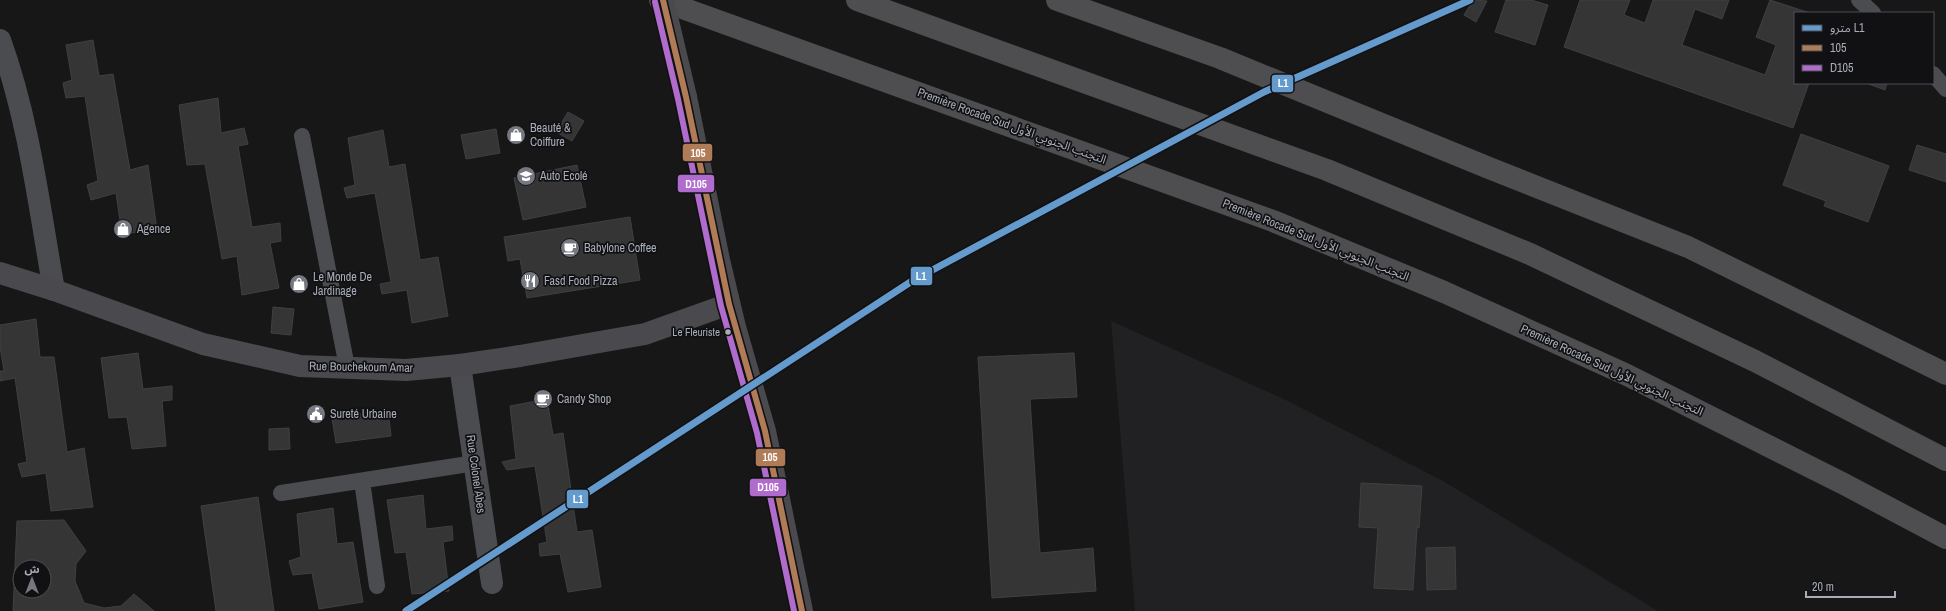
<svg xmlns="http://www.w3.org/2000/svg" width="1946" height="611" font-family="'Archivo Narrow','Noto Sans Arabic',sans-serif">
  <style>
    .built { fill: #212123 }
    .building { fill: #353536; stroke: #3f4043; fill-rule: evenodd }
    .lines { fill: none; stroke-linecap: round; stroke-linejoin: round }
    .lane { stroke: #4b4c50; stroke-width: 16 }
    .street { stroke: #4b4c50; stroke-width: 22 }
    .secondary { stroke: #4a4a4e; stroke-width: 22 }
    .highway { stroke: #4e4e51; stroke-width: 22 }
    .secondary-bridge { stroke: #4a4a4e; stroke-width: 22 }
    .bus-1-casing { stroke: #111113; stroke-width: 9 }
    .bus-2-casing { stroke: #111113; stroke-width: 9 }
    .bus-1 { stroke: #b07c57; stroke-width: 6 }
    .bus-2 { stroke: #b06ccc; stroke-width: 6 }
    .metro-1-casing { stroke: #111113; stroke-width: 10 }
    .metro-1 { stroke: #659acd; stroke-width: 7 }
    .bus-dot { fill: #a8adb8; stroke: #111113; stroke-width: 1.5 }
    .labels { text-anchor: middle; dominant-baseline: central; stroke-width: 3.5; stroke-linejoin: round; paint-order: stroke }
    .bus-label { font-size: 11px; fill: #a8adb8; stroke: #111113; text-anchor: end }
    .street-label { font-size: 12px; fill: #a8adb8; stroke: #111113 }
    .poi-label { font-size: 12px; fill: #a8adb8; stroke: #111113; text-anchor: start }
    .line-badge { stroke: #111113; stroke-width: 1.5 }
    .badge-label { font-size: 11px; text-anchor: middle; font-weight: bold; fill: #fff }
  </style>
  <rect width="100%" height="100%" fill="#171717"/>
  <path class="built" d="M1111,321L1288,401L1443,481L1658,611H1135Z"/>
  <path class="building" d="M1473,0L1487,1L1476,22L1464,15Z
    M1506,0H1531L1548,5L1535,45L1495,32Z
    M1580,0H1630L1624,15L1645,23L1653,0H1729L1722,19L1695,9L1682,45L1765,75L1776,45L1756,37L1770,0L1810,13H1795V83H1809L1793,128L1564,47Z
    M93,40L99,76L113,74L130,170L148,165L157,230L122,234L116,193L91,200L87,185L98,181L85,96L66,98L63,83L72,80L66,45Z
    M1866,83H1887L1885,90Z
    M218,98L221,133L244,128L248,144L238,146L252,227L280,223L281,241L270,243L279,288L242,295L237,256L222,259L205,164L187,165L179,105Z
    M568,112L584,121L572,141L556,132Z
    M496,129L500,153L466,159L461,135Z
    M383,130L389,167L405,164L420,260L438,257L448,316L412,323L407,290L382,294L380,284L391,282L375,193L347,198L344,188L355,185L348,138Z
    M1801,134L1889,166L1868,222L1824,206L1826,201L1783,185Z
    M1917,145L1946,154V182L1909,170Z
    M577,165L586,207L523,220L514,178Z
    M630,217L640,280L527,298L520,259L508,261L504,237Z
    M273,307L294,309L291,335L271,333Z
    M36,319L40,357H54L67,452L84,448L93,507L51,511L46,473L22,477L18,464L27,462L15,378L0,381V371H4L0,347V325Z
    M138,353L143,389L172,386V400L162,401L166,446L132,449L127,417L109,418L101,358Z
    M1074,353L1077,397L1030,399L1040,553L1093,548L1096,591L992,598L978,357Z
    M547,399L553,435L563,433L577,532L592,530L601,587L568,592L560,554L540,556L539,544L547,542L535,466L507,470L502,462L516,459L510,406Z
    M388,410L391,436L336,443L332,418Z
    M289,428L290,449L269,450V429Z
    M1361,483L1422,486L1419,528L1417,527L1413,590L1374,588L1378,528L1359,527Z
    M423,495L426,529L452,526L453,540L443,542L449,591L412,594L406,552L395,553L387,500Z
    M258,497L274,611H216L201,506Z
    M333,508L337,544L353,542L363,602L319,609L312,573L293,575L289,561L301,557L297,514Z
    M64,520L86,551L76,564L75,581L84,603L104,608L121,606L134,594L154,611H13L17,521ZM20,567H44V591H20Z
    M1455,547L1456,589L1427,590L1426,548Z"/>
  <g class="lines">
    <path class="lane" d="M1859,0L1873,13
      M1933,74L1946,89
      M302,136L347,367
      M362,481L377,586
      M281,493L475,463"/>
    <path class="street" d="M0,40C29,120 39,206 54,290
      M460,365L492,583"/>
    <path class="secondary" d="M686,97L719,260L735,327L765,431L802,611
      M0,273L54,290L203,344L300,366L406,370L460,365L520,356L645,334L729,304"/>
    <path class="highway" d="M660,0L1273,221L1444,292L1625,374L1844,484L1946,538
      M857,0L1327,170L1530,254L1755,361L1946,460
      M1057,0L1220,58L1489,168L1688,247L1946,374"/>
    <path class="secondary-bridge" d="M663,0L686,97"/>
    <defs>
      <path id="bus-1" d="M663,0L686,97L729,304L765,431L802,611"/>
      <path id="bus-2" d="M655,2L678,99L721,306L757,433L794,611"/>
    </defs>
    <use href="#bus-1" class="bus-1-casing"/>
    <use href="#bus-2" class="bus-2-casing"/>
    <use href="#bus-1" class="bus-1"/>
    <use href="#bus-2" class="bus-2"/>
    <defs>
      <path id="metro-1" d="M406,611L912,281L1264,92L1470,0"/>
    </defs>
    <use href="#metro-1" class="metro-1-casing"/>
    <use href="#metro-1" class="metro-1"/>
  </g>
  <defs>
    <symbol id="shop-disc" viewBox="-11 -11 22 22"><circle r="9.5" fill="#757880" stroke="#111113"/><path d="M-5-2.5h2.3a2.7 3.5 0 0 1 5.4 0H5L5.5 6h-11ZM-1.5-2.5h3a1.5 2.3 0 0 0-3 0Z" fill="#fff"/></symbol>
    <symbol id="school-disc" viewBox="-11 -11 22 22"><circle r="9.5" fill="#757880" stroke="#111113"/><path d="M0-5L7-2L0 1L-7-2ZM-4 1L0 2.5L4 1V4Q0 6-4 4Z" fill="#fff"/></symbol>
    <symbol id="cafe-disc" viewBox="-11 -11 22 22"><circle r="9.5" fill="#757880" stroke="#111113"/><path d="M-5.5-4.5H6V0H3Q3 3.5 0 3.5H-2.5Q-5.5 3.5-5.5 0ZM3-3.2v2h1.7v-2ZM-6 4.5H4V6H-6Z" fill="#fff"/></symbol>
    <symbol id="restaurant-disc" viewBox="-11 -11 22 22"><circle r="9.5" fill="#757880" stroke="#111113"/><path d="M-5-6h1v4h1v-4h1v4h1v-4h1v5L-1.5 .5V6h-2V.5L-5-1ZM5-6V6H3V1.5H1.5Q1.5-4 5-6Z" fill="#fff"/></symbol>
    <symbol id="civic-disc" viewBox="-11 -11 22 22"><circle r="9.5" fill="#757880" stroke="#111113"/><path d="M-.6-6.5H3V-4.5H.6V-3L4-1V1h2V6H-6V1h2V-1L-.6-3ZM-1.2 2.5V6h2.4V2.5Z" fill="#fff"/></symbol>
  </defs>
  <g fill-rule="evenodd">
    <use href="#shop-disc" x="505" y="124" width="22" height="22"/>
    <use href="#school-disc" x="515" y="165" width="22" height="22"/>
    <use href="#shop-disc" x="112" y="218" width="22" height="22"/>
    <use href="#cafe-disc" x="559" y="237" width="22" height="22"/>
    <use href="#restaurant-disc" x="519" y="270" width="22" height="22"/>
    <use href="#shop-disc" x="288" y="273" width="22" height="22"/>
    <use href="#cafe-disc" x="532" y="388" width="22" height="22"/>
    <use href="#civic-disc" x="305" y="403" width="22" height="22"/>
  </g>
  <circle class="bus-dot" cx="728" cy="332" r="3.5"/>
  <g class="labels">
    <g class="bus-label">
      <text x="720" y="332">Le Fleuriste</text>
    </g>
    <g class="street-label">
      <text transform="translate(1012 126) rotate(20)">Première Rocade Sud التجنب الجنوبي الأول</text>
      <text transform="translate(1316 240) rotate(22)">Première Rocade Sud التجنب الجنوبي الأول</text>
      <text transform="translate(361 367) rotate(1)">Rue Bouchekoum Amar</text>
      <text transform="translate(1612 370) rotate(25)">Première Rocade Sud التجنب الجنوبي الأول</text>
      <text transform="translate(476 474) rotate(82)">Rue Colonel Abes</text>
    </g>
    <g class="poi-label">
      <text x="530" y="128">Beauté &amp;<tspan x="530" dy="14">Coiffure</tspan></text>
      <text x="540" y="176">Auto Ecolé</text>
      <text x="137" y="229">Agence</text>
      <text x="584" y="248">Babylone Coffee</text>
      <text x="313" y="277">Le Monde De<tspan x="313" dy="14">Jardinage</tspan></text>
      <text x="544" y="281">Fasd Food Pizza</text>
      <text x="557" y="399">Candy Shop</text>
      <text x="330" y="414">Sureté Urbaine</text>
    </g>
  </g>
  <g class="line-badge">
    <rect x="1271" y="74" width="23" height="19" rx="4" fill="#659acd"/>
    <rect x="682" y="143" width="31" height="19" rx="4" fill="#b07c57"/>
    <rect x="677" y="174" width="38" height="19" rx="4" fill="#b06ccc"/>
    <rect x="910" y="266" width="23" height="20" rx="4" fill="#659acd"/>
    <rect x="755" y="448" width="31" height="19" rx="4" fill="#b07c57"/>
    <rect x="749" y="478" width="38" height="19" rx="4" fill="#b06ccc"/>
    <rect x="566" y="489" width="23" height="20" rx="4" fill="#659acd"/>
  </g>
  <g class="badge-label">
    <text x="1283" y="87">L1</text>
    <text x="698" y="157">105</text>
    <text x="696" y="188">D105</text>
    <text x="921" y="280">L1</text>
    <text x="770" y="461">105</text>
    <text x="768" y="491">D105</text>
    <text x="578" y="503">L1</text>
  </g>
  <rect x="1794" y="12" width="140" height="72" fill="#111113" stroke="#4d4f55"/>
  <rect x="1802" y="25" width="20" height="6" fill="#659acd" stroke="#4d4f55"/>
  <text x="1830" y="32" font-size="12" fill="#a8adb8">مترو L1</text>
  <rect x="1802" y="45" width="20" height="6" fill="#b07c57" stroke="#4d4f55"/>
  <text x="1830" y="52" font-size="12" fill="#a8adb8">105</text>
  <rect x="1802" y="65" width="20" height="6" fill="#b06ccc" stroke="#4d4f55"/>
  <text x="1830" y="72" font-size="12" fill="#a8adb8">D105</text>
  <g transform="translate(32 579)"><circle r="19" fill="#111113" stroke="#4d4f55"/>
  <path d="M0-3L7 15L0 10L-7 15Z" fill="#757880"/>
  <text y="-6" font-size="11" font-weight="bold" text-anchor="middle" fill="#a8adb8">ش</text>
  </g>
  <path d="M1806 591v6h89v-6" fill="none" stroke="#a8adb8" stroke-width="2"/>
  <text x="1812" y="591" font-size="12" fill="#a8adb8" stroke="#111113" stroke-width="3" paint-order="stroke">20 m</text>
</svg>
